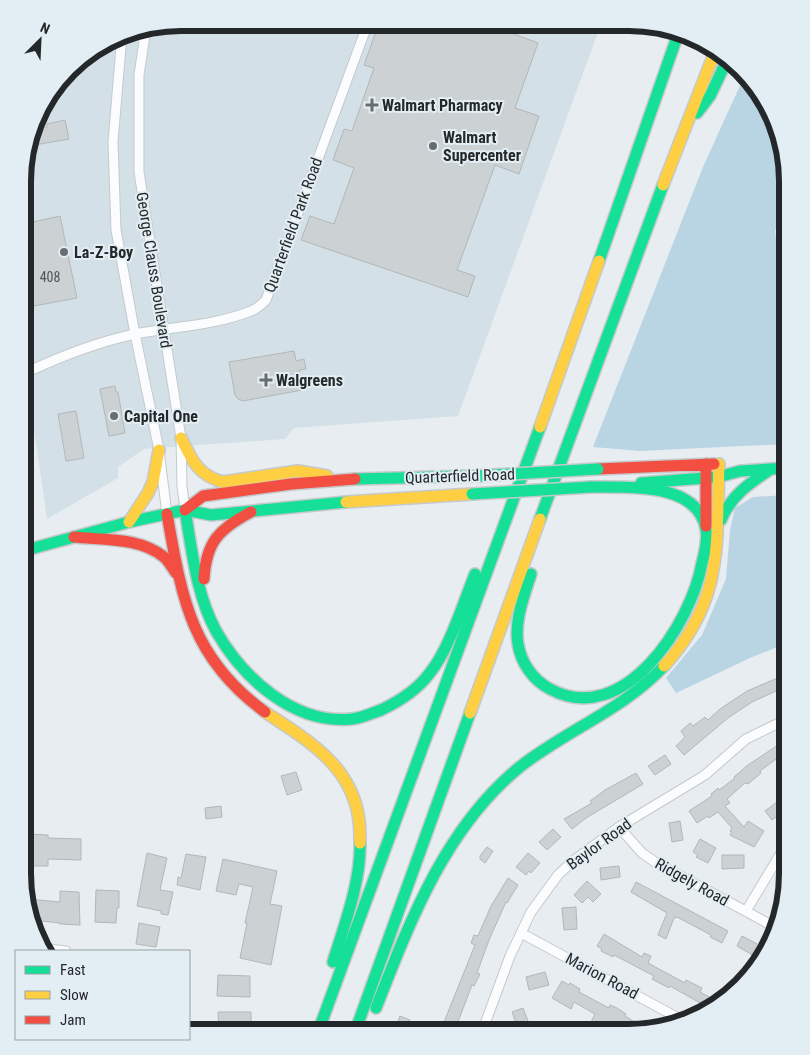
<svg xmlns="http://www.w3.org/2000/svg" width="810" height="1055" font-family="'Roboto Condensed',sans-serif">
  <style>
    .built { fill: #d4e0e7 }
    .green { fill: #b9d5e4 }
    .building { fill: #ccd1d3; stroke: #b2b7b8 }
    .lines { fill: none; stroke-linecap: round; stroke-linejoin: round }
    .street-casing { stroke: #c5c9cb; stroke-width: 11 }
    .fast-casing { stroke: #c5c9cb; stroke-width: 14 }
    .slow-casing { stroke: #c5c9cb; stroke-width: 14 }
    .jam-casing { stroke: #c5c9cb; stroke-width: 14 }
    .street { stroke: #fbfcfd; stroke-width: 9 }
    .fast { stroke: #16e098; stroke-width: 11 }
    .slow { stroke: #ffcf43; stroke-width: 11 }
    .jam { stroke: #f24e42; stroke-width: 11 }
    .fast-bridge-casing { stroke: #c5c9cb; stroke-width: 14; stroke-linecap: butt }
    .fast-bridge { stroke: #16e098; stroke-width: 11 }
    .poi-dot { fill: #686d6f; stroke: #e3eef4; stroke-width: 2 }
    .labels { text-anchor: middle; dominant-baseline: central; stroke-width: 4; stroke-linejoin: round; paint-order: stroke }
    .number-label { font-size: 14px; fill: #4e5254 }
    .poi-label { font-size: 16px; font-weight: bold; fill: #24282a; stroke: #e3eef4; text-anchor: start }
    .street-label { font-size: 16px; fill: #24282a; stroke: #e3eef4 }
    .rim { fill: none; stroke: #24282a; stroke-width: 6 }
  </style>
  <rect width="100%" height="100%" fill="#e7edf0"/>
  <path class="built" d="M181,23L601,24L458,416L294,428L285,439L144,449L118,467V478L47,519L24,360V160L44,102L77,62L130,31Z"/>
  <path class="green" d="M743,79L771,111L787,180V199L775,231L778,252L787,260V444L640,451L593,447L703,167Z
    M787,495V643L750,658L676,693L666,678L702,635L726,579L730,530L735,508L753,497Z"/>
  <path class="building" d="M379,23H484L538,43L515,108L539,116L519,174L495,165L457,270L475,276L468,297L301,240L310,216L334,224L354,168L333,160L344,129L352,131L374,68L364,65Z
    M65,120L69,139L29,146L34,129L47,127V124Z
    M60,216L77,298L34,306L24,256V224Z
    M294,351L296,361L304,359L306,369L299,370L302,390L243,401L238,399L235,395L229,362Z
    M115,386L116,392H118L125,433L109,436L100,389Z
    M76,411L84,458L66,461L58,414Z
    M787,674V686L752,702L728,718L684,755L676,746L685,737L681,731L690,723L693,726L705,717L708,720L720,709L747,691Z
    M787,739V751L760,771L761,773L748,784L745,783L727,799L730,803L725,806L744,827L748,821L764,831L754,847L730,835L732,832L730,831L732,828L718,812L709,818L708,816L697,823L689,811L712,796L711,794L718,788L719,790L735,778L734,777L748,765Z
    M665,755L671,764L655,775L648,766Z
    M296,772L302,790L287,795L281,776Z
    M636,773L643,784L586,818L572,829L564,819L592,803L590,801L605,790Z
    M781,799L787,809L772,820L765,811Z
    M221,806L222,817L206,819L205,808Z
    M680,821L683,840L672,842L669,823Z
    M553,829L561,837L547,850L539,842Z
    M28,834L48,835V838L81,839V860L48,859V866H24V858H27Z
    M700,839L716,848L708,863L696,857L698,855L693,852Z
    M487,847L493,851L485,863L480,859V856Z
    M147,853L167,858L160,890L173,892L168,915L161,914V911L137,906Z
    M528,853L540,863L531,873L529,871L526,875L516,867Z
    M186,854L206,857L200,890L177,885L178,877L181,878Z
    M722,855H744V868L722,869Z
    M223,859L277,871L270,904L282,906L271,965L240,958L247,923H245L253,887L239,884L236,895L216,891Z
    M619,866L620,877L601,880L600,868Z
    M508,878L518,885L507,903L506,902L489,940L477,973L480,974L474,986L472,985L454,1032H440L475,945L471,943L474,935L478,936L491,906Z
    M587,881L601,894L593,902L588,897L582,903L574,895Z
    M636,882L728,931L722,943L710,937L711,935L677,917L674,918L666,939L658,935L667,913L631,892Z
    M96,890L119,891V908H117L116,923L95,922Z
    M60,891L79,892L80,925L60,924V923L33,920L28,899L60,902Z
    M576,907L577,929L564,930L562,908Z
    M139,923L160,927L156,947L136,944Z
    M604,934L642,957L644,953L651,956L648,963L685,983L686,980L702,988L700,992L717,1001L709,1008L670,986L669,988L652,979L654,976L614,955L613,957L601,951L602,949L597,946Z
    M742,936L759,945L754,956L737,946Z
    M545,972L549,985L529,990L526,977Z
    M218,975L250,976V997L217,996Z
    M562,981L569,985L570,983L580,989L579,992L609,1008L610,1005L617,1008L626,1014L625,1016L646,1029L630,1032L615,1025L613,1026L608,1023L606,1026L602,1024L597,1032H593L587,1030L595,1014L574,1002L571,1009L552,998Z
    M523,1008L530,1026L519,1031L512,1012Z
    M218,1012H251V1031H219Z
    M400,1016L410,1020L406,1031L396,1027Z"/>
  <g class="lines">
    <defs>
      <path id="street" d="M146,28L139,75V172L181,438L182,486L185,510
        M122,35L113,142L116,230L135,334L159,450L167,514
        M23,374C59,357 97,342 135,334C171,327 217,325 251,311C257,309 262,304 266,300L368,23
        M619,827L642,853L655,862L773,926
        M746,911L787,843
        M521,933L682,1020
        M42,948L66,951
        M482,1032L510,956L531,912L558,875L573,861L619,827L705,775L746,739L787,719"/>
      <path id="fast" d="M697,113L710,96L727,60
        M599,261L678,34
        M355,479L477,476
        M641,483L718,477L740,471L787,468
        M185,510C192,550 196,594 216,631C243,678 294,725 352,719C362,718 372,713 381,710C400,701 417,690 429,674C449,650 463,604 475,574
        M540,519L663,185
        M721,520C731,495 750,483 771,469
        M23,551L129,522L185,510L211,515L346,502
        M531,574C524,596 514,621 518,644C521,663 533,680 550,689C624,729 691,624 702,563C705,552 708,540 706,529C697,481 627,488 591,487
        M333,962C344,926 361,882 360,843
        M376,1008C410,921 446,826 521,766C567,730 624,709 664,666
        M318,1032L540,427
        M355,1032L470,713"/>
      <path id="slow" d="M663,185L716,49
        M540,427L599,261
        M181,438C192,460 197,474 222,482L298,471L327,476
        M346,502L472,494
        M129,522L148,493L153,482L159,450
        M664,666C724,600 716,546 719,464
        M265,712C307,740 352,765 359,820C360,828 360,836 360,843
        M470,713L540,519"/>
      <path id="jam" d="M706,464V526
        M598,469L714,464
        M185,510L203,496L291,484L355,479
        M167,514C182,599 191,658 265,712
        M74,537C103,540 140,537 164,557C169,561 172,568 176,573
        M204,579C206,542 219,529 251,512"/>
    </defs>
    <use href="#street" class="street-casing"/>
    <use href="#fast" class="fast-casing"/>
    <use href="#slow" class="slow-casing"/>
    <use href="#jam" class="jam-casing"/>
    <use href="#street" class="street"/>
    <use href="#fast" class="fast"/>
    <use href="#slow" class="slow"/>
    <use href="#jam" class="jam"/>
    <defs>
      <path id="fast-bridge" d="M477,476L598,469
        M472,494L591,487"/>
    </defs>
    <use href="#fast-bridge" class="fast-bridge-casing"/>
    <use href="#fast-bridge" class="fast-bridge"/>
  </g>
  <g class="poi-dot">
    <path d="M369.5 97.5h5v5h5v5h-5v5h-5v-5h-5v-5h5z"/>
    <circle cx="433" cy="146" r="5"/>
    <circle cx="64" cy="252" r="5"/>
    <path d="M263.5 372.5h5v5h5v5h-5v5h-5v-5h-5v-5h5z"/>
    <circle cx="114" cy="416" r="5"/>
  </g>
  <g class="labels">
    <g class="number-label">
      <text x="50" y="277">408</text>
    </g>
    <g class="poi-label">
      <text x="382" y="105">Walmart Pharmacy</text>
      <text x="443" y="137">Walmart<tspan x="443" dy="18">Supercenter</tspan></text>
      <text x="74" y="252">La-Z-Boy</text>
      <text x="276" y="380">Walgreens</text>
      <text x="124" y="416">Capital One</text>
    </g>
    <g class="street-label">
      <text transform="translate(293 225) rotate(-70)">Quarterfield Park Road</text>
      <text transform="translate(154 270) rotate(81)">George Clauss Boulevard</text>
      <text transform="translate(460 476) rotate(-2)">Quarterfield Road</text>
      <text transform="translate(599 844) rotate(-36)">Baylor Road</text>
      <text transform="translate(692 882) rotate(29)">Ridgely Road</text>
      <text transform="translate(602 976) rotate(28)">Marion Road</text>
    </g>
  </g>
  <path d="M0 0H810V1055H0ZM181 31H629A150 150 0 0 1 779 181V874A150 150 0 0 1 629 1024H181A150 150 0 0 1 31 874V181A150 150 0 0 1 181 31Z" fill="#e3eef4" fill-rule="evenodd"/>
  <path class="rim" d="M181 31H629A150 150 0 0 1 779 181V874A150 150 0 0 1 629 1024H181A150 150 0 0 1 31 874V181A150 150 0 0 1 181 31Z"/>
  <rect x="15" y="950" width="175" height="90" fill="#e3eef4" stroke="#979fa3"/>
  <rect x="25" y="966" width="25" height="8" fill="#16e098" stroke="#979fa3"/>
  <text x="60" y="975" font-size="15" fill="#24282a">Fast</text>
  <rect x="25" y="991" width="25" height="8" fill="#ffcf43" stroke="#979fa3"/>
  <text x="60" y="1000" font-size="15" fill="#24282a">Slow</text>
  <rect x="25" y="1016" width="25" height="8" fill="#f24e42" stroke="#979fa3"/>
  <text x="60" y="1025" font-size="15" fill="#24282a">Jam</text>
  <g transform="translate(40 40) rotate(24)" stroke="#e3eef4" stroke-width="4" paint-order="stroke">
  <path d="M0-4L9 19L0 12L-9 19Z" fill="#24282a"/>
  <text y="-8" font-size="14" font-weight="bold" text-anchor="middle" fill="#24282a">N</text>
  </g>
</svg>
